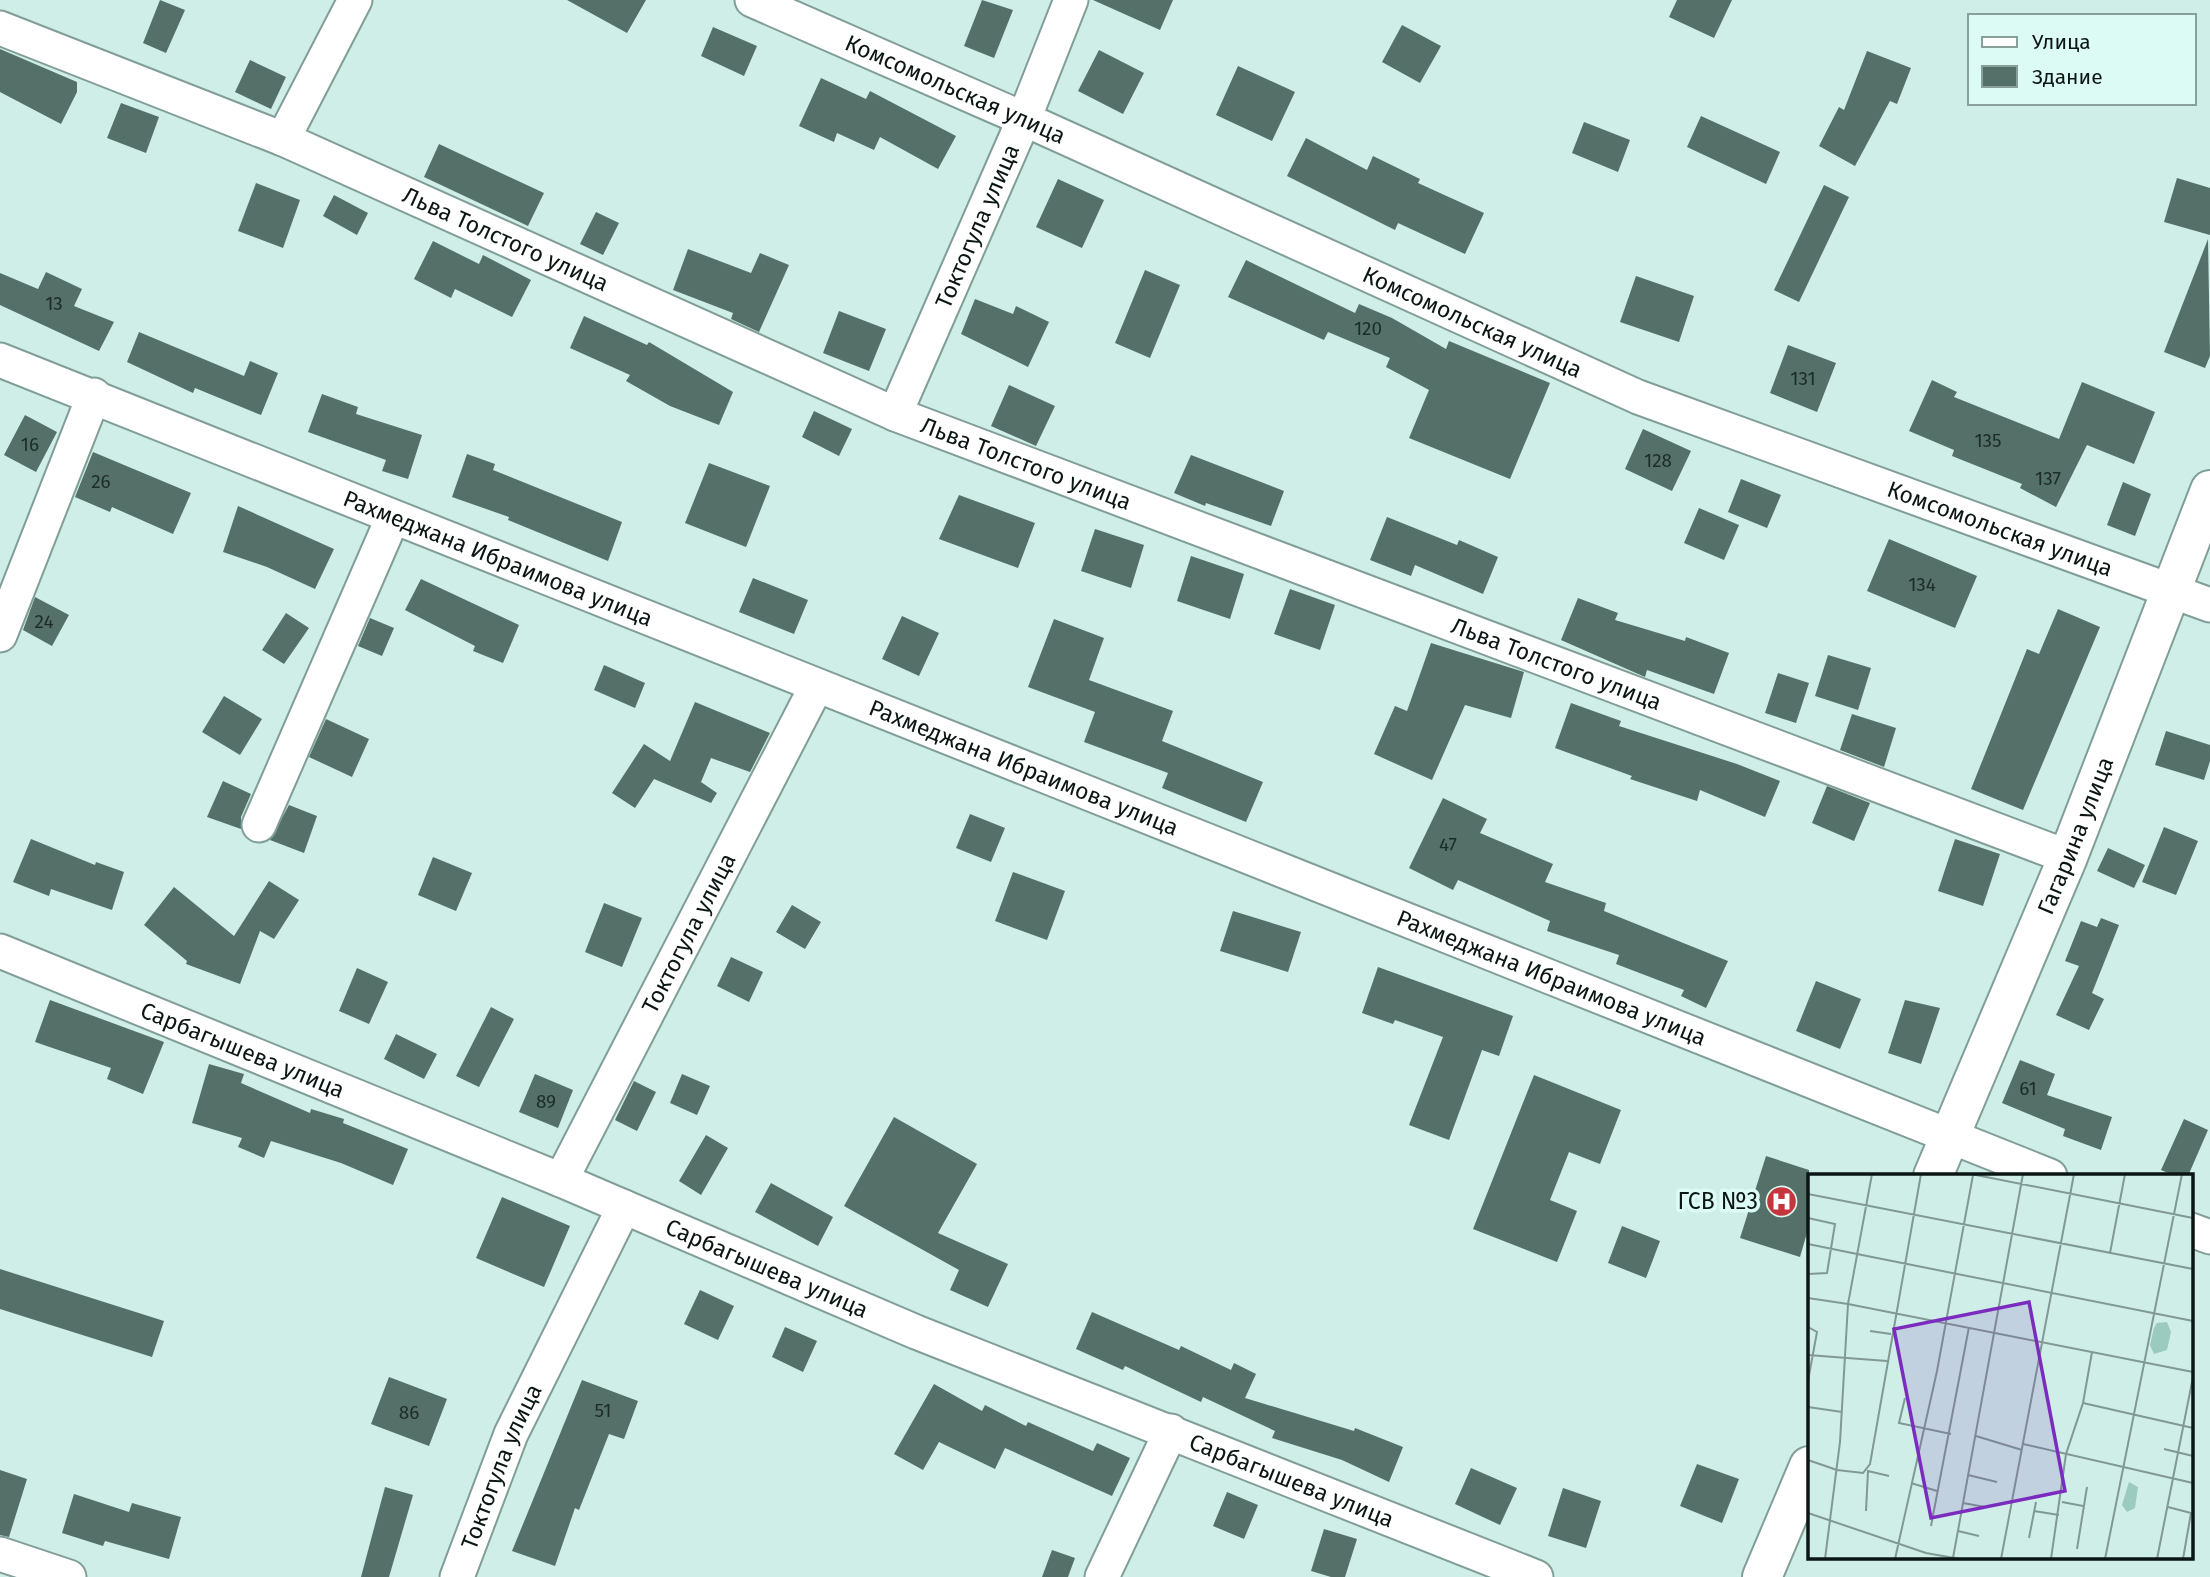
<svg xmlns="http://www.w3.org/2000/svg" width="2210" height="1577" font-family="'Fira Sans',sans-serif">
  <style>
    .building { fill: #547069 }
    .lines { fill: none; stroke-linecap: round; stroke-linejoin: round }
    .minor-casing { stroke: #809e97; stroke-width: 37 }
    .major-casing { stroke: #809e97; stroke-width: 42 }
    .minor { stroke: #fff; stroke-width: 33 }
    .major { stroke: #fff; stroke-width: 38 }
    .labels { text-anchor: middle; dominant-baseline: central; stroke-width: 7; stroke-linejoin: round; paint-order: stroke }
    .number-label { font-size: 19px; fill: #1d2c29 }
    .street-label { font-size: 23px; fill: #0b1614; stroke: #dcfbf4 }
    .poi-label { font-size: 23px; fill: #0b1614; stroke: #dcfbf4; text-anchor: end }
    .inset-road { fill: none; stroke: #819893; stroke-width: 2 }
    .view { fill: #7b2cbf; fill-opacity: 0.15; stroke: #7b2cbf; stroke-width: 3.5 }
    .inset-edge { fill: none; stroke: #0b1614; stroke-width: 3.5 }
  </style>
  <rect width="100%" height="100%" fill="#cfeee7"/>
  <path class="building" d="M160,0L185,10L166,53L143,43Z
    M567,0H646L627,33Z
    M982,0L1013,10L994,58L964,46Z
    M1093,0H1173L1160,30Z
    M1677,0H1732L1714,38L1669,17Z
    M1402,25L1441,46L1420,83L1382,62Z
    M713,27L757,46L744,76L701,56Z
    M0,49L77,82V92L61,124L0,92Z
    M1099,50L1144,73L1123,114L1078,91Z
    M1867,51L1911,68L1897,104L1890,101L1855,166L1819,146L1839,107L1844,110Z
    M250,60L286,77L271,109L235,92Z
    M1238,66L1295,92L1272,141L1216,115Z
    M821,78L866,99L870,91L956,136L938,169L880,137L874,150L837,133L834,142L799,126Z
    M121,103L159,117L146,153L107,138Z
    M1701,116L1780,152L1766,184L1687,147Z
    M1584,122L1630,140L1618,172L1572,153Z
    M1306,138L1367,170L1373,156L1420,179L1418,183L1484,213L1465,254L1398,223L1395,230L1287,176Z
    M439,144L544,193L528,226L424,177Z
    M2177,178L2210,188V235L2164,222Z
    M1058,179L1104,200L1082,248L1036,227Z
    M256,183L300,200L283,248L238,231Z
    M1824,185L1849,197L1799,302L1774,290Z
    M334,195L368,213L357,235L323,216Z
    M596,212L619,223L603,255L580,244Z
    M2208,239L2210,356L2205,368L2164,352Z
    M433,241L479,264L483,255L531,280L512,317L455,289L451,298L414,279Z
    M688,249L751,273L760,253L789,265L759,332L731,319L733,313L673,290Z
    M1246,260L1355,313L1359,304L1392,318L1446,349L1449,341L1550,383L1510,479L1409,438L1429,390L1386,367L1390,358L1328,332L1324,340L1228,297Z
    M1145,270L1180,285L1150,358L1115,343Z
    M46,272L82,289L74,306L114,322L99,351L0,305V273L38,289Z
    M1636,276L1694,296L1679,342L1620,322Z
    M975,299L1013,314L1016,306L1049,322L1028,367L961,334Z
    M839,311L886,329L869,371L823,353Z
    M584,316L647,345L649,342L733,392L719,425L670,406L626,381L630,375L570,348Z
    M139,332L244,376L250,361L278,373L261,415L195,388L193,393L127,362Z
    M1788,345L1836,363L1817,412L1770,393Z
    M1932,380L1957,392L1954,397L2059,439L2082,382L2155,412L2134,464L2087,445L2056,507L2020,488L2022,484L1952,456L1954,450L1909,431Z
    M1009,385L1055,406L1036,446L991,426Z
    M322,394L358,407L356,414L422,435L408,479L382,471L386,460L308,432Z
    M814,411L852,429L839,456L802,437Z
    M25,415L57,432L36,472L4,455Z
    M1643,429L1691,451L1672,491L1625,469Z
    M93,452L191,493L173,534L112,507L110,512L75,497Z
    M467,454L495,464L493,470L622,522L608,561L508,520L509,517L452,497Z
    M1191,455L1284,491L1271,526L1206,503L1205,506L1174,493Z
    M709,463L770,486L746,547L685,523Z
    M1741,479L1781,495L1767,528L1728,512Z
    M2123,482L2151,494L2135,536L2107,525Z
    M959,495L1035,523L1018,568L939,539Z
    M238,506L334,549L315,589L267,567L223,552Z
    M1699,508L1739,525L1724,560L1684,543Z
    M1387,517L1457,545L1459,540L1498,557L1483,594L1415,565L1411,576L1370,560Z
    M1095,529L1144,545L1131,588L1081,571Z
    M1889,539L1977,576L1955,628L1867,591Z
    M1191,556L1244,574L1230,619L1177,601Z
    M753,578L808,600L794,634L739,612Z
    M421,579L519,625L503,663L473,651L475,646L405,610Z
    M1290,589L1335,605L1320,650L1274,634Z
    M35,597L69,615L52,646L23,630Z
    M1578,598L1618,613L1615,620L1685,641L1686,637L1729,653L1714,694L1647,670L1645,677L1561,640Z
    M2058,609L2100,627L2023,810L1971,789L2027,649L2039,654Z
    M286,613L309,628L284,664L262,650Z
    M902,616L939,633L919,676L882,659Z
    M370,618L394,628L382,656L358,646Z
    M1054,619L1104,638L1089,680L1173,711L1162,741L1263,782L1246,822L1162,788L1168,773L1084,742L1095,712L1028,687Z
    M1431,643L1524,672L1511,718L1465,705L1432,780L1374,754L1395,706L1407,711Z
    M1828,655L1871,668L1858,710L1815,696Z
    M604,665L645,683L635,708L594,690Z
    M1778,673L1809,683L1796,723L1765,713Z
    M224,696L262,719L240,755L202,732Z
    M695,702L770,733L750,772L711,758L701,782L717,793L711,803L654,779L635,808L612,793L644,744L670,761Z
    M1571,703L1621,721L1619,726L1737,764L1780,781L1765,817L1700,790L1697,801L1630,779L1632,776L1555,748Z
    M1852,714L1896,728L1884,767L1840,750Z
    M326,719L369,739L352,777L309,757Z
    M2166,731L2210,745V761L2204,780L2155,765Z
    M223,781L251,794L241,817V829L207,817Z
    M1827,786L1870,803L1854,841L1812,823Z
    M1443,798L1487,819L1480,833L1553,864L1545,882L1606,903L1604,911L1728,961L1706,1008L1681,996L1684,990L1616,964L1619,955L1547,931L1550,921L1458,880L1453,890L1409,868Z
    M289,805L317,816L304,853L270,840Z
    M970,814L1005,828L991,862L956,848Z
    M2164,827L2198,841L2176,895L2142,882Z
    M31,839L95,865L96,862L124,872L112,910L51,889L49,896L13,882Z
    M1955,839L2000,854L1983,906L1938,891Z
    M2108,848L2145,865L2134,888L2097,871Z
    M433,857L472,873L456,911L418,895Z
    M1013,872L1065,891L1047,940L995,921Z
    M269,881L299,900L274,939L260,931L240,984L186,964L187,961L144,925L174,887L234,936Z
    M604,903L642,918L622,967L585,952Z
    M792,905L821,922L805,949L776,932Z
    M1233,911L1301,932L1288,972L1220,951Z
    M2101,918L2119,925L2092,993L2104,999L2089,1030L2056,1015L2079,966L2065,961L2081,921L2097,927Z
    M731,957L763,972L749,1002L717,986Z
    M1378,967L1513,1016L1499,1056L1482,1050L1449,1140L1409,1125L1443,1037L1395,1020L1393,1024L1362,1013Z
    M357,968L388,982L369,1024L339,1011Z
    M1816,981L1861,999L1840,1049L1796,1031Z
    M50,1000L164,1042L143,1094L107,1079L111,1068L35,1042Z
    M1905,1000L1940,1008L1921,1064L1888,1053Z
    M491,1007L514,1019L479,1087L456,1076Z
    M396,1034L437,1054L424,1079L384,1059Z
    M2020,1060L2055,1074L2047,1095L2112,1117L2101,1150L2063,1136L2065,1129L2002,1103Z
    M209,1064L244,1074L241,1083L310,1113L311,1109L344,1119L343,1123L408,1149L393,1185L341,1163L271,1141L264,1158L238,1147L242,1138L192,1123Z
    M535,1074L573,1090L558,1128L519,1112Z
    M682,1074L710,1086L697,1115L670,1103Z
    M1534,1075L1621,1110L1600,1164L1569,1152L1550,1200L1577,1211L1557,1262L1473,1229Z
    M634,1081L656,1092L637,1131L615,1120Z
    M894,1117L977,1164L938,1233L1008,1264L988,1307L950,1290L959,1270L844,1206Z
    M2184,1119L2208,1130L2188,1176H2175L2161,1170Z
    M706,1135L728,1148L701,1195L679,1181Z
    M1766,1156L1809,1170V1226L1800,1257L1740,1238Z
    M771,1183L833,1217L818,1246L755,1212Z
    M502,1197L570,1226L544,1287L476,1258Z
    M1622,1226L1660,1241L1646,1278L1608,1263Z
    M0,1269L164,1321L152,1357L0,1309Z
    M700,1290L734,1306L718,1340L684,1324Z
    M1092,1312L1179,1350L1181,1346L1231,1370L1234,1363L1256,1374L1245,1398L1354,1431L1355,1428L1403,1447L1389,1482L1342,1460L1272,1438L1275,1431L1203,1397L1201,1402L1125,1366L1123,1370L1076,1349Z
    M785,1327L817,1341L803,1372L772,1357Z
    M389,1377L447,1399L429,1446L371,1424Z
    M582,1380L638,1401L624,1439L609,1434L579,1510L575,1508L555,1566L512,1551Z
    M934,1384L982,1411L985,1405L1026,1426L1028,1422L1093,1451L1097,1443L1130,1458L1112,1496L1005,1448L995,1469L939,1442L923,1470L894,1454Z
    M1697,1464L1739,1479L1722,1523L1680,1506Z
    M1471,1468L1517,1488L1500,1525L1455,1504Z
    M0,1470L27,1479L9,1537L0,1535Z
    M385,1487L413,1495L389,1577H361Z
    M1563,1488L1601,1501L1586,1548L1548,1536Z
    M1227,1492L1258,1505L1244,1539L1213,1526Z
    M74,1494L129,1512L132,1503L181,1517L169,1559L105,1541L103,1546L62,1533Z
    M1324,1529L1357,1539L1345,1577H1331L1311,1571Z
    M1052,1550L1075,1558L1068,1577H1042Z"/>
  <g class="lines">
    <defs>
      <g id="minor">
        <path id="s1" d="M752,0L1024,119L1638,397L2210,605"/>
        <path id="s2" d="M0,28L283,139L895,414L2068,857"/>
        <path d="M283,139L355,0"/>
        <path id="s3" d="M0,360L2050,1176"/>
        <path id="s4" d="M895,414L1024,119L1071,0"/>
        <path d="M0,635L94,395"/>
        <path d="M259,825L393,517"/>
        <path id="s5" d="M0,951L561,1180L916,1332L1536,1577"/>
        <path id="s6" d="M561,1180L816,687"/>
        <path d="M2191,1230L2210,1237"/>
        <path d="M0,1554L69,1577"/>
        <path id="s7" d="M457,1577L511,1434L624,1207"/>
        <path d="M1102,1577L1171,1431"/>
      </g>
      <g id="major">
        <path id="s8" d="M1933,1176L2068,857L2210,490"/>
        <path d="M1762,1577L1809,1466"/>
      </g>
    </defs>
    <use href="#minor" class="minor-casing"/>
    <use href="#major" class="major-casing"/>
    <use href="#minor" class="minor"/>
    <use href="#major" class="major"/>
  </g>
  <defs>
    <symbol id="hospital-disc" viewBox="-11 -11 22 22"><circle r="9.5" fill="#c5353c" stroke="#dcfbf4"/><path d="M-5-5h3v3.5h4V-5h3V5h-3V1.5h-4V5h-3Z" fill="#fff"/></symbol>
  </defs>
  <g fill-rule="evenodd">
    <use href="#hospital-disc" x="1764" y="1184" width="35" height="35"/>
  </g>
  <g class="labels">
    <g class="number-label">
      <text x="54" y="303">13</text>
      <text x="1368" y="328">120</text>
      <text x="1803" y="378">131</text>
      <text x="1988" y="440">135</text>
      <text x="30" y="444">16</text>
      <text x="1658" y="460">128</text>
      <text x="2048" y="478">137</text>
      <text x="101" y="481">26</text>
      <text x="1922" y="584">134</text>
      <text x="44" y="621">24</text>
      <text x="1448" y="844">47</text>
      <text x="2028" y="1088">61</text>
      <text x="546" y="1101">89</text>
      <text x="603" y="1410">51</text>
      <text x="409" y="1412">86</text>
    </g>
    <g class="street-label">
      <text stroke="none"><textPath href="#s1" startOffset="222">Комсомольская улица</textPath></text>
      <text stroke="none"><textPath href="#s4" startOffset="205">Токтогула улица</textPath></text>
      <text stroke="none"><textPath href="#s2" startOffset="548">Льва Толстого улица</textPath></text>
      <text stroke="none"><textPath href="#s1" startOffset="789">Комсомольская улица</textPath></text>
      <text stroke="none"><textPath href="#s2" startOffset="1115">Льва Толстого улица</textPath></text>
      <text stroke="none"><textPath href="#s1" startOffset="1356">Комсомольская улица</textPath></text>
      <text stroke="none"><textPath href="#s3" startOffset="536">Рахмеджана Ибраимова улица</textPath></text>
      <text stroke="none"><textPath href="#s2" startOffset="1682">Льва Толстого улица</textPath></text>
      <text stroke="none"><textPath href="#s3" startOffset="1102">Рахмеджана Ибраимова улица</textPath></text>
      <text stroke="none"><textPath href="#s8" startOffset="369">Гагарина улица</textPath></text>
      <text stroke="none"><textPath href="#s6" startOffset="278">Токтогула улица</textPath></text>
      <text stroke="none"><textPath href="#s3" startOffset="1670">Рахмеджана Ибраимова улица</textPath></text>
      <text stroke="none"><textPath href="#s5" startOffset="262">Сарбагышева улица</textPath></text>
      <text stroke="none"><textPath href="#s5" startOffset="830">Сарбагышева улица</textPath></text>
      <text stroke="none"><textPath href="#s7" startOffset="119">Токтогула улица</textPath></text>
      <text stroke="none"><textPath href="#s5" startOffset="1396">Сарбагышева улица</textPath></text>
    </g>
    <g class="poi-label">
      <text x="1758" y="1201">ГСВ №3</text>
    </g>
  </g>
  <g transform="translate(1808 1174)">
    <rect width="385" height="385" fill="#cfeee7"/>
    <path d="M359,148L363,158L359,176L346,180L342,171L346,154L349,149ZM321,308L330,313L327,334L319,338L314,331Z" fill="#9bcabf"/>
    <path class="inset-road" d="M163,0L385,44M0,20L385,95M0,44L27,50L19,99L0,100M0,70L49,80M302,79L317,0M49,80L385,147M0,124L40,130M40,130L385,198M0,153L9,158L0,207M62,157L83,160M0,181L79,187M97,224L91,249L143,260M275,229L385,254M0,233L34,238M168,262L214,276M215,270L385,309M356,275L385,282M0,286L29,296M29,296L55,299L62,290L113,0M160,301L189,308M103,309L129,317M254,328L275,332M155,329L177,333M360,333L383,339L375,385M58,337L60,297L81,302M226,337L251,341M0,339L118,379L152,385M123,352L161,153M150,357L171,362M221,364L228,328M269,375L279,313M145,384L215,0M17,385L32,268L40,130L64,0M87,385L129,197L165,1M193,385L266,0M243,385L258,280L275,229L284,178M297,385L374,0M349,385L385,203"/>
    <path class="view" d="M221,128L257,317L123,344L86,155Z"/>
    <rect width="385" height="385" class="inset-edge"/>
  </g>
  <rect x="1968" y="14" width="228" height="91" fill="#dcfbf4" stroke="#889f9a" stroke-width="2"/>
  <rect x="1982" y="37" width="35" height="10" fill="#ffffff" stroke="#889f9a" stroke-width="2"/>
  <text x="2032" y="49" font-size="21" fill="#0b1614">Улица</text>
  <rect x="1982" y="66" width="35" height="21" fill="#547069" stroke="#889f9a" stroke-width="2"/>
  <text x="2032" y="84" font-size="21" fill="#0b1614">Здание</text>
</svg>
